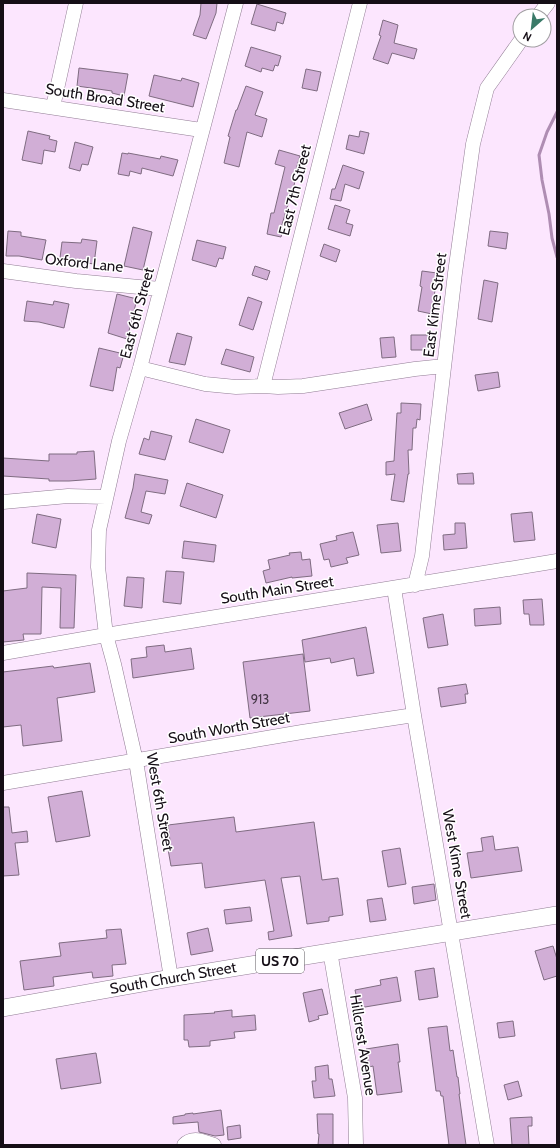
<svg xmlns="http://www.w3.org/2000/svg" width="560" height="1148" font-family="Cabin,sans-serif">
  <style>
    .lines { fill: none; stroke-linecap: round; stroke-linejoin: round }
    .stream { stroke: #af8db3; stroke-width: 3 }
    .building { fill: #d1aed6; stroke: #7f6c81 }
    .minor-casing { stroke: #917d94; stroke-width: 15 }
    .major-casing { stroke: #917d94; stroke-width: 18 }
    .minor { stroke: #fff; stroke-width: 14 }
    .major { stroke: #fff; stroke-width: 17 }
    .labels { text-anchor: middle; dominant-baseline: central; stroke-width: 3; stroke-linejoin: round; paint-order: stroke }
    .number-label { font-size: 13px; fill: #443646 }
    .shield { fill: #fff; stroke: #5b565c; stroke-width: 1 }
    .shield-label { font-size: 14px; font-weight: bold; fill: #150e16 }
    .street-label { font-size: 15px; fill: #150e16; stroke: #fff }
  </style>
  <rect width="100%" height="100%" fill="#fce6fe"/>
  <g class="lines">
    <path class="stream" d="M557,112L547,132L539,155L542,180L549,214L552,238L557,257"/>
  </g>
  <path class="building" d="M201,3H217L216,13L206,39L193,35L200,15Z
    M257,4L286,13L283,24L277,22L275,31L251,24Z
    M383,20L398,25L394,43L417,49L414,59L392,53L388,64L373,59L381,36L379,35Z
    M251,47L281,56L278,66L275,65L273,71L262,68L261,72L245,66Z
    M79,68L128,74L124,96L112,93V91L77,86Z
    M306,69L321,72L317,91L302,88Z
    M154,75L181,81L182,78L199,83L193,107L149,96Z
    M246,86L263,92L255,115L267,119L262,137L247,132L239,167L224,163L230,137L228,136L236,110H237Z
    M28,131L50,136L49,139L57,141L55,152L44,150L42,164L22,160Z
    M360,131L369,133L364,154L346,149L349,135L359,137Z
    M75,142L93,147L88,165L82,164L80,171L69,168Z
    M279,150L300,156L293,180L295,181L290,202L289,201L281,228L283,229L281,237L267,234L271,213H274L285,167L275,164Z
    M122,153L128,154V153L160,159L161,156L178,160L173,176L142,168L141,174L130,171L129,176L118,174Z
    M343,165L364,172L359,189L345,184L341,201L330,199L332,189H335Z
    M335,205L350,210L346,223L353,225L350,236L328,229Z
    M133,227L152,232L143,270L124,266Z
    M8,231L21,232V236L46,240L42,260L19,256H6Z
    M490,231L508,233L506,249L488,246Z
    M82,239L97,241L94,264L79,262V260L60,258L62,242L81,243Z
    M197,240L226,247L223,259L219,258L216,267L192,260Z
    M324,244L340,250L336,262L320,256Z
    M255,266L270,271L267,280L252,275Z
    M422,271L437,273L434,298H435L432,314L418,311L422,287L420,286Z
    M484,280L498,283L492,322L478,319Z
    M117,294L137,299L127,339L108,333Z
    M248,297L262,302L253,330L239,325Z
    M27,301L53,305L54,301L69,304L64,328L39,322L24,321Z
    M177,333L192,337L185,365L169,362Z
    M411,335H431V350H411Z
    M394,337L396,357L382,358L380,338Z
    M99,348L124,354L120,368L117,367L113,391L90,386Z
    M226,349L254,357L250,372L221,364Z
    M498,372L500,387L478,391L475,375Z
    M401,403L421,404L420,420L417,419L416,428H413L412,450H408L409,474H408L404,502L391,500L395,474L386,475V462L394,461L397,413H401Z
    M367,404L372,420L345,429L339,413Z
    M196,419L230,430L223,453L189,442Z
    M151,431L172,436L165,460L139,454L144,438L149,440Z
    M94,451L96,479L69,481H49V479L3,476V458L49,461V454H77V452Z
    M473,473L474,484H458L457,474Z
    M135,474L168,480L165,494L146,491L141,512L152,515L149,524L125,518L133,488Z
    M187,483L223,495L216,518L180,506Z
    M532,512L535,540L514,542L511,514Z
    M37,514L61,519L56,548L32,543Z
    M398,523L401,551L381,553L377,525Z
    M455,523H465L467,548L444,550L443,535L455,534Z
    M353,532L359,555L346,558L348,563L331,567L329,559L324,560L320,544L337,540L336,536Z
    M184,541L216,545L214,562L182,558Z
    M301,552L302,560L310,559L312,576L292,578V577L266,583L263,571L270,569L268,560L290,555L289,553Z
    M166,571L184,572L181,604L163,602Z
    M27,573L76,575L74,628H60L61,588L42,587L41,634H23L24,640L3,642V591L27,588Z
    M127,577L144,578L142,608L124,606Z
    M542,599L544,625H530L529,614H524L523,600Z
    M500,607L501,624L475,626L474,609Z
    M443,614L448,645L428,648L423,618Z
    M366,627L374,673L357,676L354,658L331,663L330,658L305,662L302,640Z
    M164,645L165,652L191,648L194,669L133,678L131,659L147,657L146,647Z
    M303,654L310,711L250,718L243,662Z
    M90,663L95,692L57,698L62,741L23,746L21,725L3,727V672L53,666L54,668Z
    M466,684L468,694H465L466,703L441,707L438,688Z
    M82,791L90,836L56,842L48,797Z
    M3,807H9L12,833L27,831L28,842L15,843L19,875L3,876Z
    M234,817L236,832L314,822L322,880L338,878L343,915L329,917V921L307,924L300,876L281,878L292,936L269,940L268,932L274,931L265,880L205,888L202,863L171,866L168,849H171L168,825Z
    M493,836L495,850L518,847L522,871L471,878L467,853L483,851L481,838Z
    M400,848L406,884L388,887L382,851Z
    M434,884L436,900L414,904L412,887Z
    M382,898L386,920L370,922L367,900Z
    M250,907L252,921L226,924L224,910Z
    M208,928L213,951L191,955L187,933Z
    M121,929L126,964L112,965L113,976L93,978L92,972L53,977L54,986L24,990L20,961L61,956L59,943L107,938L106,930Z
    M553,946L557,959V976L544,980L535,951Z
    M434,968L438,997L419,1000L415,971Z
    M397,977L401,1001L359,1008L355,990L381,985L380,980Z
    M322,989L328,1014L318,1016L319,1019L309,1022L303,993Z
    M232,1010V1017L255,1015L256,1030L234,1032L235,1038L210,1041V1046L189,1047L188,1040H184V1015L215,1013L214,1012Z
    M513,1021L515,1036L499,1038L497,1023Z
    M447,1026L450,1051L453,1050L457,1077H458L460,1094H459L466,1145H449L443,1096H441L440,1091H436L428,1028Z
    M398,1044L400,1062H398L402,1092L377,1095L373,1066L369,1067L366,1049Z
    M96,1053L101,1083L61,1089L56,1059Z
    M328,1065L329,1079H332L335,1096L314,1098L312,1081H316L315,1067Z
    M518,1081L522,1096L508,1100L504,1085Z
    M221,1110L224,1135L215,1136L199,1132L198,1122L173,1124V1117L185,1115V1114L193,1113V1114Z
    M317,1114H333V1145H318L319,1134H318Z
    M532,1117V1126H528L529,1145H512L510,1118Z
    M240,1125L241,1138L228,1140L227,1127Z"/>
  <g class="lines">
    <defs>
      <path id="minor" d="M538,16L548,3
        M3,100L201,130
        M53,107L76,3
        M3,271L76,281L160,289
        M140,368L205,384L236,387L263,386L278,387L303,386L415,369L444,366
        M263,386L360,3
        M3,502L68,496L106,497
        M415,585L422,556L455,273L473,144L487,88L521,40
        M394,588L414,715L487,1145
        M3,653L106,635L557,561
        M3,783L302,732L414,715
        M330,951L355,1098L356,1145
        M171,978L136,761L114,664L106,635L98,567L99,530L119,441L140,368L236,3
        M184,1145C192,1136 204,1141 214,1145"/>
      <path id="major" d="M3,1008L171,978L557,915"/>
    </defs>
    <use href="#minor" class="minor-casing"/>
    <use href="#major" class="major-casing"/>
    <use href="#minor" class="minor"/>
    <use href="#major" class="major"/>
  </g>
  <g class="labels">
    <g class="number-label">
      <text x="260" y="699">913</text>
    </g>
    <rect class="shield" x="256" y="949" width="48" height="24" rx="3"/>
    <g class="shield-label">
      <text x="280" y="961">US 70</text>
    </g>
    <g class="street-label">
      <text transform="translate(105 98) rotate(9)">South Broad Street</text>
      <text transform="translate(295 190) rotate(-76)">East 7th Street</text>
      <text transform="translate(84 263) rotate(6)">Oxford Lane</text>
      <text transform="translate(435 305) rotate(-83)">East Kime Street</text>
      <text transform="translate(137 313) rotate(-75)">East 6th Street</text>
      <text transform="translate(277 590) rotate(-9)">South Main Street</text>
      <text transform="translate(229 728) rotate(-10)">South Worth Street</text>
      <text transform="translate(160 802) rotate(80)">West 6th Street</text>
      <text transform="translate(457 864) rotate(80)">West Kime Street</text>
      <text transform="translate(173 978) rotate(-10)">South Church Street</text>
      <text transform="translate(363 1045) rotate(81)">Hillcrest Avenue</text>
    </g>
  </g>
  <rect width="560" height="1148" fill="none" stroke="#150e16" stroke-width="8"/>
  <g transform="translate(532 28) rotate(208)"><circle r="19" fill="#ffffff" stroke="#a19fa2"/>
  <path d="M0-3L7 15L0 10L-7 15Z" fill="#3a7a68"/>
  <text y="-6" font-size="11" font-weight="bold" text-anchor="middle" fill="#150e16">N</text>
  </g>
</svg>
